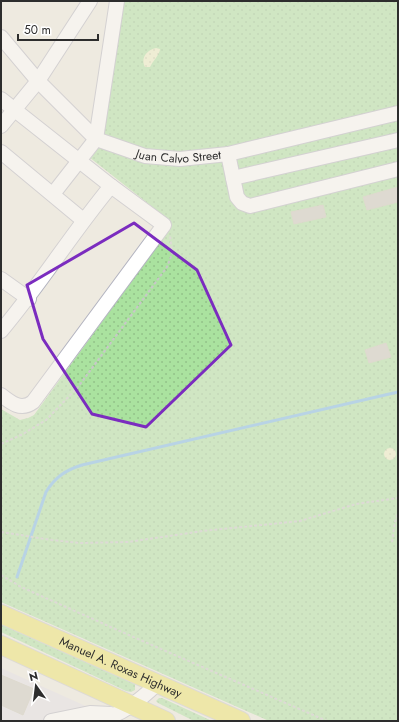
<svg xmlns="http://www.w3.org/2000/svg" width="399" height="722" font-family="Jost,sans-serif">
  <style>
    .industrial { fill: #e3e0e7 }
    .grass { fill: url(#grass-dots) }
    .sand { fill: url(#sand-dots) }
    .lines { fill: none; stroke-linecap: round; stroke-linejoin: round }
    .stream { stroke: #77b9ec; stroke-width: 3 }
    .building { fill: #cac8be; stroke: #cac7b9 }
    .minor-casing { stroke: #b3b4c0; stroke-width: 16 }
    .major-casing { stroke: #c8c8c8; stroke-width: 20 }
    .path { stroke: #c8c8c8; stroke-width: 2; stroke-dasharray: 3 2; stroke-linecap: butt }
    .minor { stroke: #fff; stroke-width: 14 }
    .major { stroke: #ede466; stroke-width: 18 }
    .marked { fill: none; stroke: #7b2cbf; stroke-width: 3; stroke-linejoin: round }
    .labels { text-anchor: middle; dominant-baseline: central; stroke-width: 3.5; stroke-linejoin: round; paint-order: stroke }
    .street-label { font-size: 12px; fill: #2d2d2d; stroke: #fff }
  </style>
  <defs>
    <pattern id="grass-dots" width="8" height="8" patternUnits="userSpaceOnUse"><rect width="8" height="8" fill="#aae29f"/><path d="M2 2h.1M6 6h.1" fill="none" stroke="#93c289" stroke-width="1.8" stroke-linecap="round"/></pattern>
    <pattern id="sand-dots" width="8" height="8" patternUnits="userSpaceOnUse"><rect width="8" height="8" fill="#f0f1c5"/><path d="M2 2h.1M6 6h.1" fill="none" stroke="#cecfaa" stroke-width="1.8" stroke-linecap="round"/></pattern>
  </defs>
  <rect width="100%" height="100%" fill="#eeeae0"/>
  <path class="industrial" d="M1,668L119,721H1Z"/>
  <path class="grass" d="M124,1H398V721H269L1,602V409L20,420L28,418L34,415L166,234C168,225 166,220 160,213L89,157Z
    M1,623L135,684V690L131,692L126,691L1,632Z
    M159,698H162L212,721H194L158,703L156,701Z"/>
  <path class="sand" d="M156,48L160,49C160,54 153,61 150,67H145C140,58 147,50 156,48Z
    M384 454a6 6 0 1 1 12 0a6 6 0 1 1-12 0Z"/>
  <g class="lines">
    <path class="stream" d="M17,577L46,492C55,477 66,470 82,465L398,392"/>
  </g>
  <path class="building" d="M398,187V202L367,210L363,197Z
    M323,205L326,217L294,224L291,212Z
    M386,343L391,357L369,363L365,350Z
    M1,675L34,689L23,715L1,705Z"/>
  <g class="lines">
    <defs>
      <g id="minor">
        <path id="s1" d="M1,37L38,81L96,139L145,156L180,159L228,154L398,113"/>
        <path d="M1,99L111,186L164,225L33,402C21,411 11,403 1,395"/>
        <path d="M1,126L38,81L90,1"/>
        <path d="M1,152L83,220"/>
        <path d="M228,154L237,197L242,203L250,206L398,169"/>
        <path d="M233,178L398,140"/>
        <path d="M53,194L96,139L117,1"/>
        <path d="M1,279L29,299"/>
        <path d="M1,331C40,285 72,233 111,186"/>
        <path d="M51,721L90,713L111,714"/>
        <path d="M97,721C122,715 139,701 157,684"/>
      </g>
      <g id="major">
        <path id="s2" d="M1,614L241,721"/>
        <path d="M1,645L166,721"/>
      </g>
    </defs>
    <use href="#minor" class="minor-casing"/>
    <use href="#major" class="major-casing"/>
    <path class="path" d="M1,444L23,434L46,420L78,387L167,267L172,254L170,235
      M1,532L52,540L80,543L128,542L203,531L300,521L356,504L398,498
      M392,542L395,522L398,513
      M1,575L21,587L131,636L327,721"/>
    <use href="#minor" class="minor"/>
    <use href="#major" class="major"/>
  </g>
  <path d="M0 0H399V722H0ZM134,223L197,270L231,345L146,427L92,414L43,339L27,285Z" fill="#eeeae0" fill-opacity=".55" fill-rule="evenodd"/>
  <path class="marked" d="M134,223L197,270L231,345L146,427L92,414L43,339L27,285Z"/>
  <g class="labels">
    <g class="street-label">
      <text stroke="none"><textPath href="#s1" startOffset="225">Juan Calvo Street</textPath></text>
      <text stroke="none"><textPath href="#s2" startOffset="131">Manuel A. Roxas Highway</textPath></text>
    </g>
  </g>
  <rect width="399" height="722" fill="none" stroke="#2d2d2d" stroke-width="4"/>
  <g transform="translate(36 686) rotate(346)" stroke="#ffffff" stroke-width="3" paint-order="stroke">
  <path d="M0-3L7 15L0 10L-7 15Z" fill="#2d2d2d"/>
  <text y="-6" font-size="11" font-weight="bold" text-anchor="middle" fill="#2d2d2d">N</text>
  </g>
  <path d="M18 34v6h80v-6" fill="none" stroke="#2d2d2d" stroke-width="2"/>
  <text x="24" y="34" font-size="12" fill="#2d2d2d" stroke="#ffffff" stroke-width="3" paint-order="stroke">50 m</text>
</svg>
